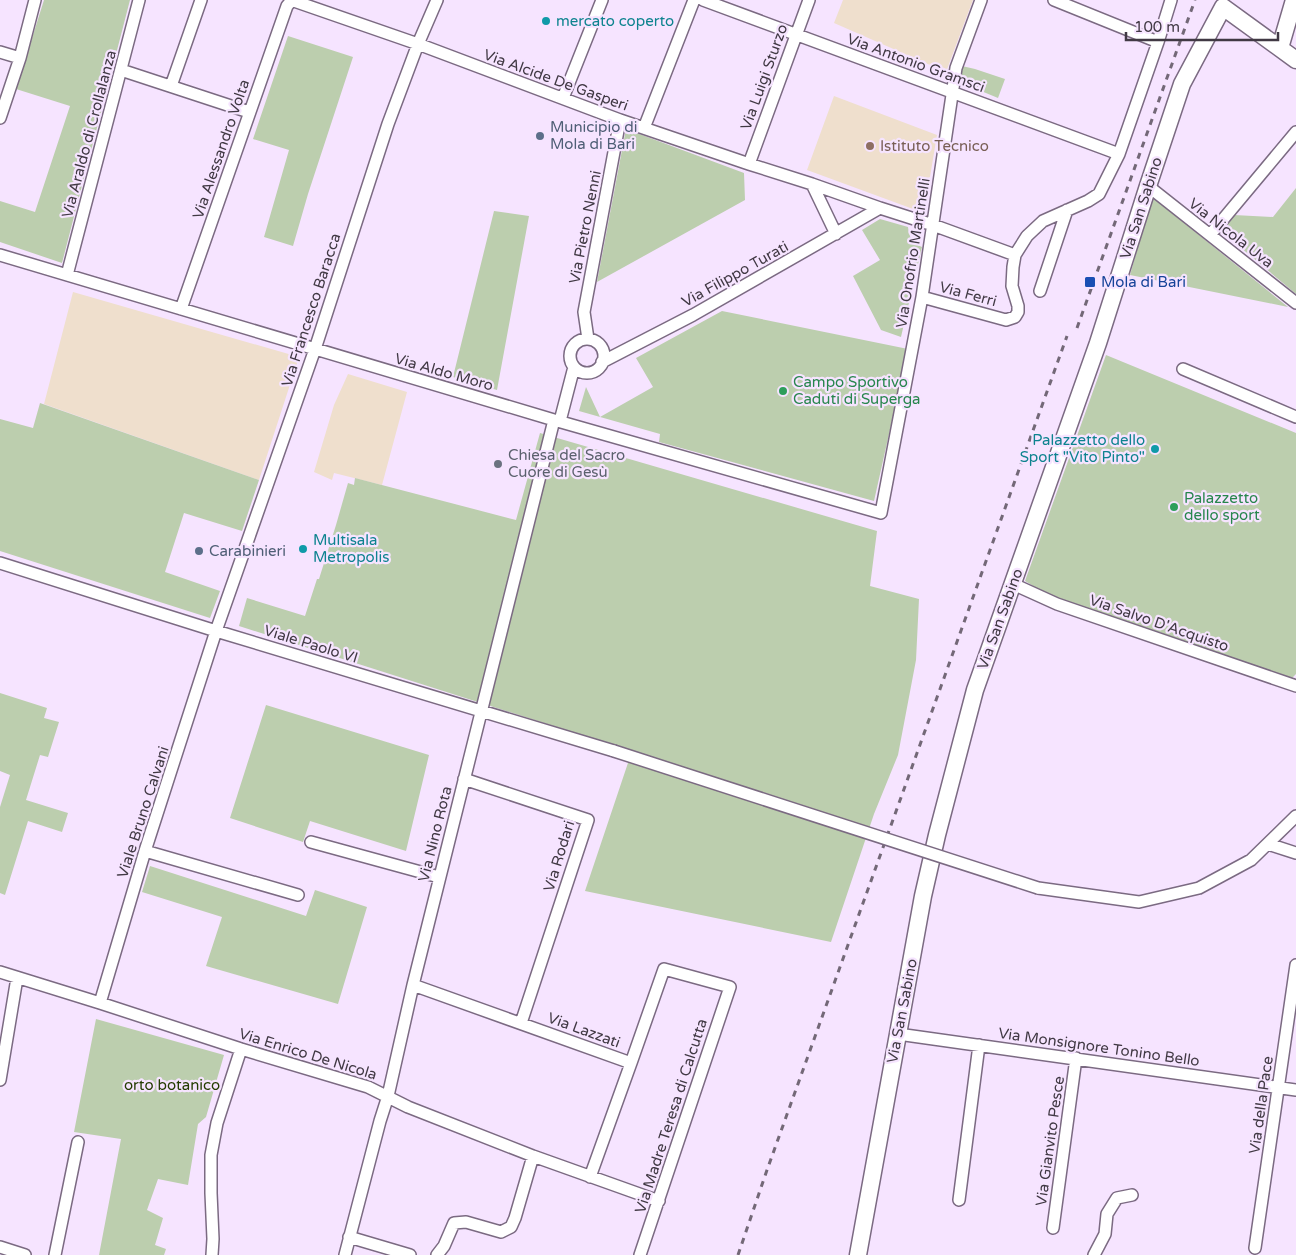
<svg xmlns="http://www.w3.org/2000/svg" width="1296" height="1255" font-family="'Varela Round',sans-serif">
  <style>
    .education { fill: #efdfcd }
    .green { fill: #bcceae }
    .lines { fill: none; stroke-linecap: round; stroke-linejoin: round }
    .street-casing { stroke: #7b6a82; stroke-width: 14 }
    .secondary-casing { stroke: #7b6a82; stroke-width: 19 }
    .street { stroke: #fff; stroke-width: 11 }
    .secondary { stroke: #fff; stroke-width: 16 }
    .rail { stroke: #736877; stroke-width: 3; stroke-dasharray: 6 6; stroke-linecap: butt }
    .street-bridge-casing { stroke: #7b6a82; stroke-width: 14; stroke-linecap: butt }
    .street-bridge { stroke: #fff; stroke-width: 11 }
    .culture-dot { fill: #0f9aa8; stroke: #f6e4ff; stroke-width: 2 }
    .service-dot { fill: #5c6f8a; stroke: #f6e4ff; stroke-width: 2 }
    .education-dot { fill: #8d6e63; stroke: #f6e4ff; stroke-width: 2 }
    .transit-dot { fill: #1a4fb4; stroke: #f6e4ff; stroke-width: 2 }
    .leisure-dot { fill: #2e9e5b; stroke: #f6e4ff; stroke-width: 2 }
    .worship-dot { fill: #6b7280; stroke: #f6e4ff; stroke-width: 2 }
    .labels { text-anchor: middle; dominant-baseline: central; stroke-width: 4.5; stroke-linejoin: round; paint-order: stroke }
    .culture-label { font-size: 15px; fill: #0d838f; stroke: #f6e4ff; text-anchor: start }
    .street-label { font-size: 15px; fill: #413944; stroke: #f6e4ff }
    .service-label { font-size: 15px; fill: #4e5e75; stroke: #f6e4ff; text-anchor: start }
    .education-label { font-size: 15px; fill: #785e54; stroke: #f6e4ff; text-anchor: start }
    .transit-label { font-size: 15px; fill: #164399; stroke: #f6e4ff; text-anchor: start }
    .leisure-label { font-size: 15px; fill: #27864d; stroke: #f6e4ff; text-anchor: start }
    .worship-label { font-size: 15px; fill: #5b616d; stroke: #f6e4ff; text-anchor: start }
    .park-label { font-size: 15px; fill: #243d02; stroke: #f6e4ff }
  </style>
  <rect width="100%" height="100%" fill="#f6e4ff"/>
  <path class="education" d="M843,0H973L946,72L834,23Z
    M834,96L937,135L930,177L922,181L918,190L926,199L924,213L807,170Z
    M73,292L299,357L259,480L44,404Z
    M348,374L407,392L382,485L334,473L332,480L314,472L334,405Z"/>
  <path class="green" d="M44,0H130L62,263L0,242V201L35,212L70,106L16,89Z
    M288,36L353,57L308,194L293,246L264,237L289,150L253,139Z
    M962,66L975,69L1005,79L998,98L969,86L961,74Z
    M626,129L744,173L745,200L597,282Z
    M1296,188V294L1221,231L1234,215L1273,217Z
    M1152,197L1288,307L1130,275Z
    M494,211L529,216L497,390L453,377Z
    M880,219L908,227C909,237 912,243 922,247L901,337L881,330L853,276L880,260L862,230Z
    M722,311L908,349L874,501L659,442L660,434L579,411L586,387L600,417L653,387L636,358Z
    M1106,355L1296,433V674L1291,679L1162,636L1161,632L1154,633L1045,593L1025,581Z
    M40,403L259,480L242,531L184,513L165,572L220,591L210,618L0,551V419L33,428Z
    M540,433L877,531L870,586L919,599L916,660L898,755L874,814L831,942L585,891L632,751L239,626L247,598L305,616L317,579H319L336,525L348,483L354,485L355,478L516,520Z
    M0,693L47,708L44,718L59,722L48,757L40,755L26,800L68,813L62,832L28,821L5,895L0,893V807L10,775L0,771Z
    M266,705L429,755L406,851L310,821L303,842L230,818Z
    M150,866L306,916L315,890L367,907L338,1004L206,966L222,917L142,892Z
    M96,1019L224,1055L206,1117L198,1124L188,1185L158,1179L147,1210L163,1218L155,1245L166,1249L164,1255H99L121,1139L74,1132Z"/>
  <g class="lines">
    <defs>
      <path id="street" d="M291,0L418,44L620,120L749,164L812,184L880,208L933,225L1015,255
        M703,0L1119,154
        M1054,0L1158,42
        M0,52L20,58
        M121,70L249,112
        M171,86L201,0
        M563,98L602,0
        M0,118L20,58L35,0
        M644,128L694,0
        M749,164L809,0
        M812,184L836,234
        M1148,186L1296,303
        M1210,235L1296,132
        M0,255L554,420L881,513L922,297L956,68L981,0
        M67,275L139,0
        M1040,291L1067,210
        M922,297L1006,320L1015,317L1018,312V306L1012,286L1013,267L1015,255L1027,236L1043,221L1088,201L1099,194L1119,154L1158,42L1171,0
        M181,309L287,6L292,0
        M588,339L584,312L620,120
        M570 356a17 17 0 1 1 34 0a17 17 0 1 1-34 0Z
        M602,362L693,315L880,208
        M1183,369L1296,417
        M560,421L574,367
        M0,563L216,631L614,751
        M1013,584L1057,604L1296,686
        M464,779L588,820L521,1023
        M311,842L439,877
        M1268,844L1296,853
        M145,851L298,895
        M1038,888L1139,902L1199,888L1251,860L1296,816
        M0,972L100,1003L241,1049L368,1087L408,1107L533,1156L659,1201
        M413,985L631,1063L590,1177
        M100,1003L145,851L216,631L315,349L388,124L418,44L437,0
        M898,1034L1296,1090
        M631,1063L664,969L730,987L640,1255
        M0,1080L17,978
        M959,1200L979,1045
        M1053,1228L1076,1058
        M349,1237L410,1255
        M0,1247L25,1255
        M1255,1248L1296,965
        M55,1255L78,1142
        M212,1255L213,1239L211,1193V1155L217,1123L241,1049
        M345,1255L380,1121L388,1096L413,985L554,420
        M437,1255L444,1246L454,1223L466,1222L501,1232L511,1227L515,1218L533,1156
        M1094,1255L1105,1234L1107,1214L1117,1198L1132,1195"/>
      <path id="secondary" d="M1280,48L1294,0
        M858,1255L923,896L937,835L975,690L1098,343L1148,186L1182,84L1223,7L1296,60"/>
    </defs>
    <use href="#street" class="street-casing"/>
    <use href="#secondary" class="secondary-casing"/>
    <use href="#street" class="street"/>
    <use href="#secondary" class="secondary"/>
    <path class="rail" d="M1077,328L1195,0
      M738,1255L767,1170L1067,336"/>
    <defs>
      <path id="street-bridge" d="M614,751L1038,888"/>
    </defs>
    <use href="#street-bridge" class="street-bridge-casing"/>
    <use href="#street-bridge" class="street-bridge"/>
  </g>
  <g class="culture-dot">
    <circle cx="546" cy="21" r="5"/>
    <circle cx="1155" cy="449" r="5"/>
    <circle cx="303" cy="549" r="5"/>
  </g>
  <g class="service-dot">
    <circle cx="540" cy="136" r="5"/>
    <circle cx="199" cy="551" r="5"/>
  </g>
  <circle class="education-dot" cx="870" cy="146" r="5"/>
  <rect class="transit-dot" x="1084" y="276" width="12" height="12" rx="2.5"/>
  <g class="leisure-dot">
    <circle cx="783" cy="391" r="5"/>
    <circle cx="1174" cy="507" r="5"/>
  </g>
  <circle class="worship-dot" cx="498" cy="464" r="5"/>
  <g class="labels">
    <g class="culture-label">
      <text x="556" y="21">mercato coperto</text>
      <text x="1145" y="440" text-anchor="end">Palazzetto dello<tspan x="1145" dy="17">Sport "Vito Pinto"</tspan></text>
      <text x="313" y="540">Multisala<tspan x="313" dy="17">Metropolis</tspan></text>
    </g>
    <g class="street-label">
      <text transform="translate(916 63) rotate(20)">Via Antonio Gramsci</text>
      <text transform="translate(764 77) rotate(-70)">Via Luigi Sturzo</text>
      <text transform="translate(556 80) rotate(20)">Via Alcide De Gasperi</text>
      <text transform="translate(89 134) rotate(-75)">Via Araldo di Crollalanza</text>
      <text transform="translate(221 149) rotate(-71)">Via Alessandro Volta</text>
      <text transform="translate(1141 208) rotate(-72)">Via San Sabino</text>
      <text transform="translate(585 227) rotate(-79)">Via Pietro Nenni</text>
      <text transform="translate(1231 233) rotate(38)">Via Nicola Uva</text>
      <text transform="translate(913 253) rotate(-81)">Via Onofrio Martinelli</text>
      <text transform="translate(735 274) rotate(-29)">Via Filippo Turati</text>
      <text transform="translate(968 294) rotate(15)">Via Ferri</text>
      <text transform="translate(311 310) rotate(-72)">Via Francesco Baracca</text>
      <text transform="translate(444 372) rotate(16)">Via Aldo Moro</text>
      <text transform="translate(1000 619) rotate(-70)">Via San Sabino</text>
      <text transform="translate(1159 623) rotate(19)">Via Salvo D'Acquisto</text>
      <text transform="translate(311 644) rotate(17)">Viale Paolo VI</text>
      <text transform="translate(143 812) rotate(-72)">Viale Bruno Calvani</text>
      <text transform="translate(435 834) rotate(-76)">Via Nino Rota</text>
      <text transform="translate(559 856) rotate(-73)">Via Rodari</text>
      <text transform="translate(902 1011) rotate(-79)">Via San Sabino</text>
      <text transform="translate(584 1030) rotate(20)">Via Lazzati</text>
      <text transform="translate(1099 1047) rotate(8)">Via Monsignore Tonino Bello</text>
      <text transform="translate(308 1054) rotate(17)">Via Enrico De Nicola</text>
      <text transform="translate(1261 1105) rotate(-82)">Via della Pace</text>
      <text transform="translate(671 1116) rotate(-72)">Via Madre Teresa di Calcutta</text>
      <text transform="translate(1050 1141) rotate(-82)">Via Gianvito Pesce</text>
    </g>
    <g class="service-label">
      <text x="550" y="127">Municipio di<tspan x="550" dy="17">Mola di Bari</tspan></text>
      <text x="209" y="551">Carabinieri</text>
    </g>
    <g class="education-label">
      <text x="880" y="146">Istituto Tecnico</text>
    </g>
    <g class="transit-label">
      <text x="1101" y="282">Mola di Bari</text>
    </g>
    <g class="leisure-label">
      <text x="793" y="382">Campo Sportivo<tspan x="793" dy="17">Caduti di Superga</tspan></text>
      <text x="1184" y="498">Palazzetto<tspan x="1184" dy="17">dello sport</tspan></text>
    </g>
    <g class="worship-label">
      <text x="508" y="455">Chiesa del Sacro<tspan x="508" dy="17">Cuore di Gesù</tspan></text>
    </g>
    <g class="park-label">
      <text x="172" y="1085">orto botanico</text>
    </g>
  </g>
  <path d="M1126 32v8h152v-8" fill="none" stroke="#413944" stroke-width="2.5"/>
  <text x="1134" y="32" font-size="15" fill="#413944" stroke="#f6e4ff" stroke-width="4" paint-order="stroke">100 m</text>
</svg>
